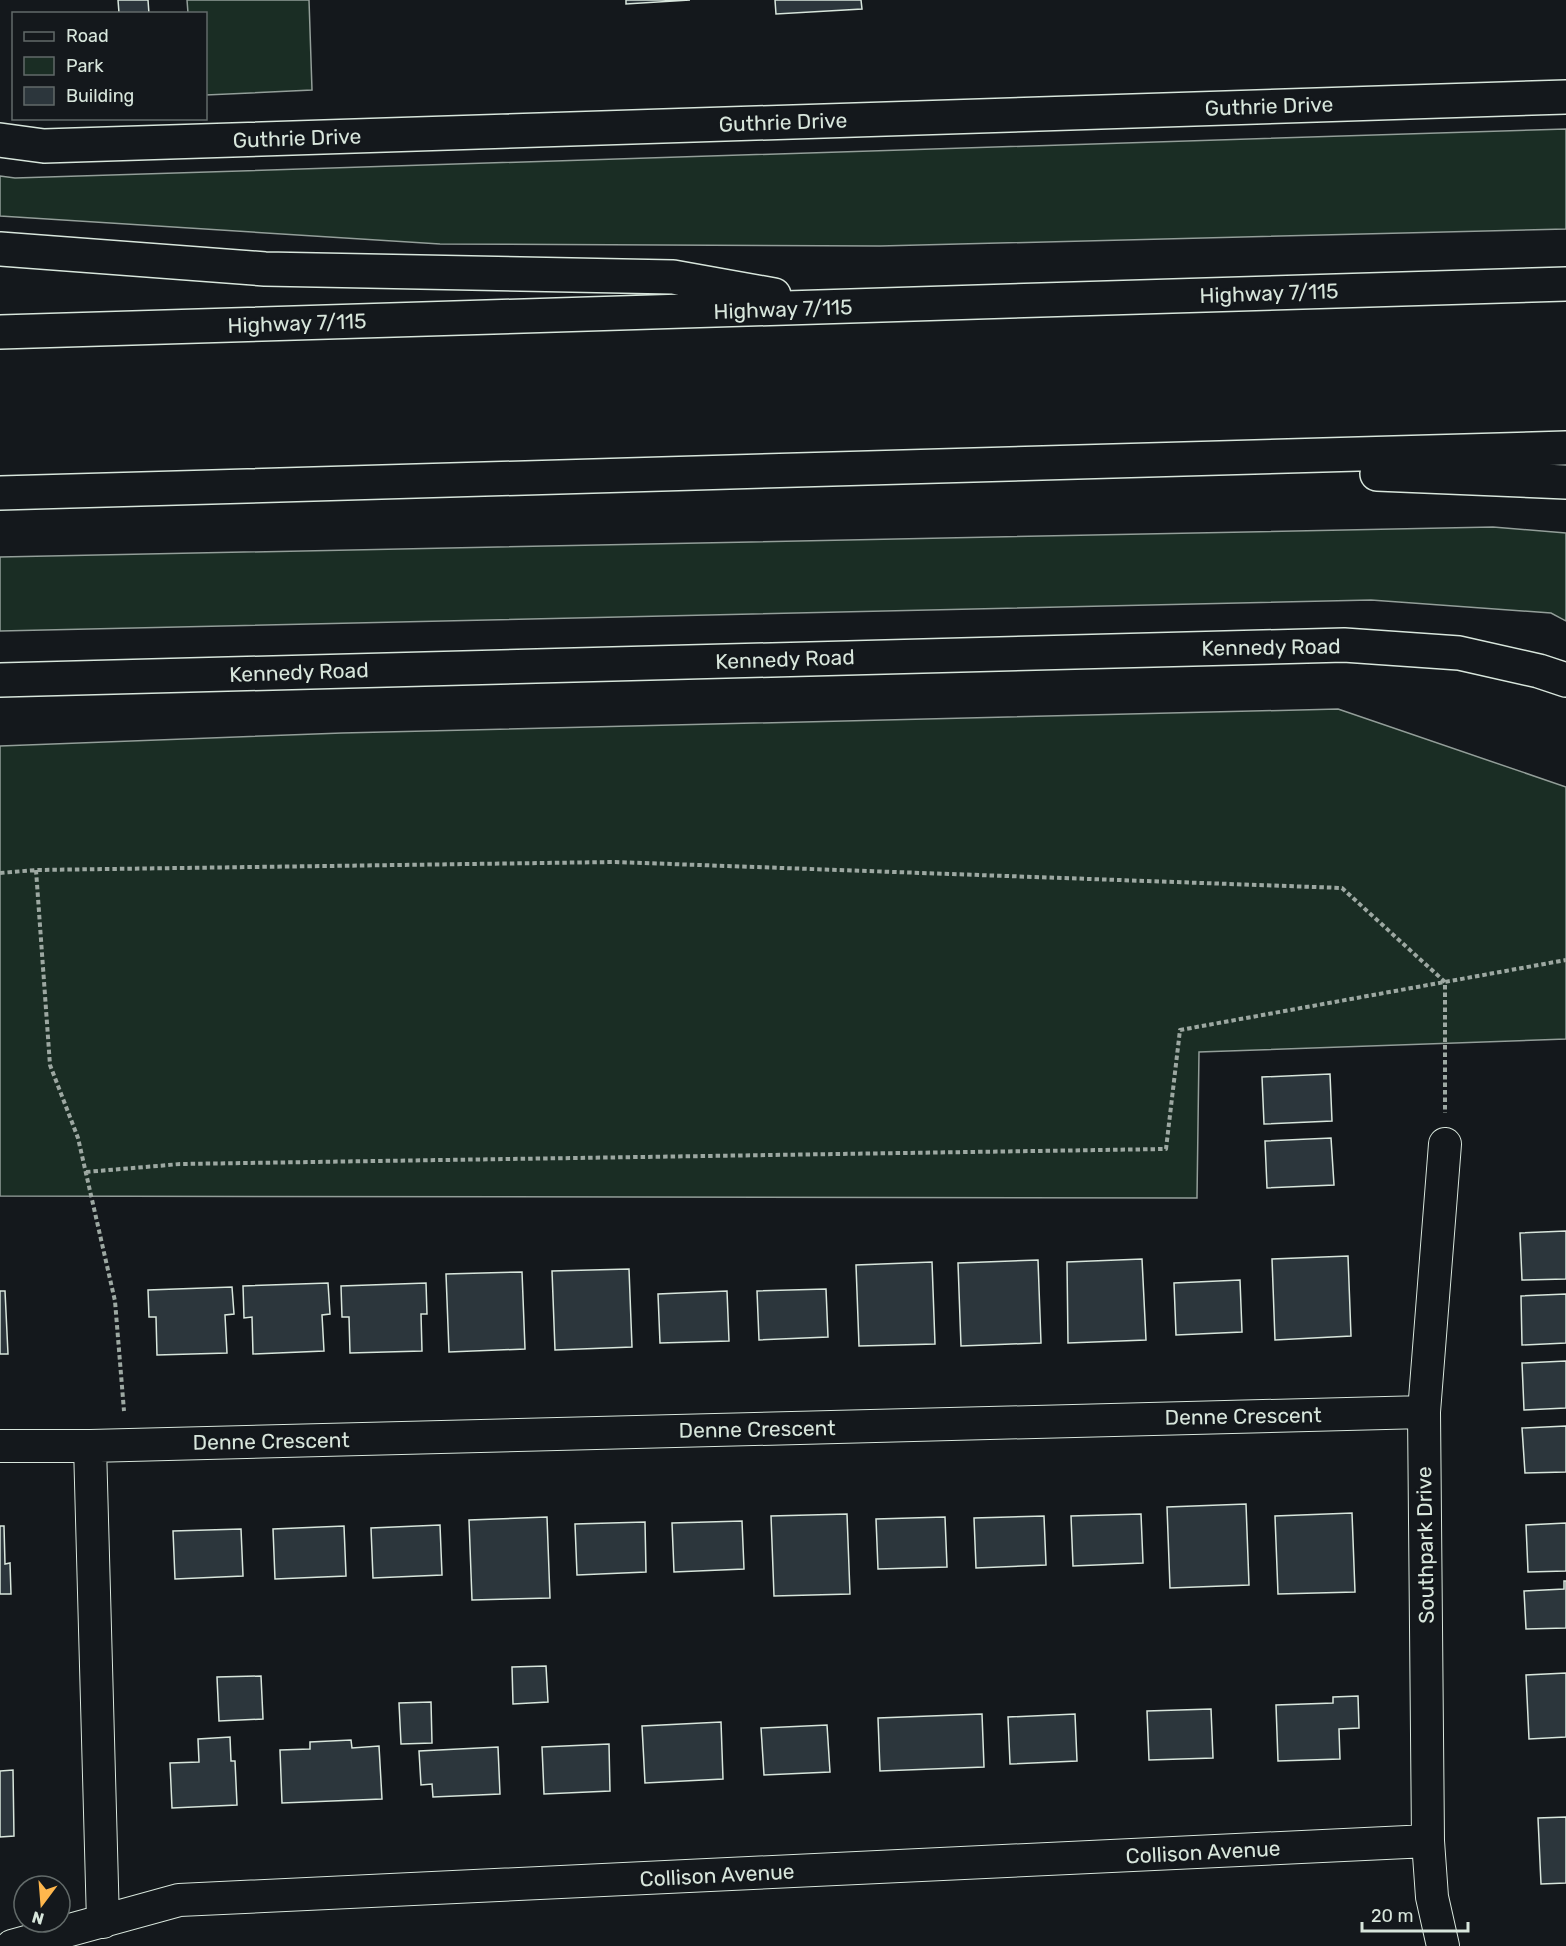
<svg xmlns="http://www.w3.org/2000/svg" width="1566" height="1946" font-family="Rubik,sans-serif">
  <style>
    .green { fill: #1a2d24; stroke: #939e99; stroke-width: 1.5 }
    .building { fill: #2c363c; stroke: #d8e6dc; stroke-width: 1.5 }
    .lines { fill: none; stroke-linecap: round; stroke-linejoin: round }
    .street-casing { stroke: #d8e6dc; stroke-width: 34 }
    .secondary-casing { stroke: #d8e6dc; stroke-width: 36 }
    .highway-casing { stroke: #d8e6dc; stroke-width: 36 }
    .path { stroke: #9da8a2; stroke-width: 4; stroke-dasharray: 4.5 3; stroke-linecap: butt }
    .street { stroke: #14181c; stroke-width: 32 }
    .secondary { stroke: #14181c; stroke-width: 33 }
    .highway { stroke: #14181c; stroke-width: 33 }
    .labels { text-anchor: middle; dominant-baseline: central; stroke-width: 4.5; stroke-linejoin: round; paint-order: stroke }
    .street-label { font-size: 21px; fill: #d8e6dc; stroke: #14181c }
  </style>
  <rect width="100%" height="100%" fill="#14181c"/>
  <path class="green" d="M187,0H309L312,90L206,95V14L188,13Z
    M1566,129V229L880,246L440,244L0,216V176L15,178Z
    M1493,527L1566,533V621L1551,613L1371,600L0,631V557Z
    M1338,709L1566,787V1039L1199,1052L1197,1198L0,1196V746L342,733Z"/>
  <path class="building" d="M118,0H148L149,14H109L119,13Z
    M626,0H690L626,4Z
    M775,0H861L862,9L776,14Z
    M1330,1074L1332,1121L1264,1124L1262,1077Z
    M1331,1138L1334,1185L1267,1188L1265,1141Z
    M1566,1231V1279L1522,1280L1520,1233Z
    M1348,1256L1351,1336L1275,1340L1272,1259Z
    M1142,1259L1146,1340L1068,1343L1067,1262Z
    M1038,1260L1041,1343L961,1346L958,1263Z
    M932,1262L935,1344L859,1346L856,1265Z
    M629,1269L632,1347L555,1350L552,1271Z
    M522,1272L525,1349L449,1352L446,1274Z
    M1240,1280L1242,1332L1176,1335L1174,1283Z
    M328,1283L330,1314L322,1315L324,1351L253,1354L252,1317L244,1318L243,1286Z
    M426,1283L427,1314H421L422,1351L350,1353L349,1317H342L341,1286Z
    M232,1287L234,1314L225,1315L227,1353L157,1355L156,1317H149L148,1290Z
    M826,1289L828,1337L759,1340L757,1291Z
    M0,1291H5L8,1354H0Z
    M727,1291L729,1341L660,1343L658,1294Z
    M1566,1294V1343L1522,1345L1521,1296Z
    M1566,1361V1408L1524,1410L1522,1363Z
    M1566,1426V1472L1525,1473L1522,1428Z
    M1246,1504L1249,1585L1170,1588L1167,1507Z
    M1352,1513L1355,1592L1278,1594L1275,1516Z
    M847,1514L850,1594L774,1596L771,1516Z
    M1141,1514L1143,1563L1073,1566L1071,1516Z
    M1044,1516L1046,1565L976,1568L974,1518Z
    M547,1517L550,1598L472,1600L469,1520Z
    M945,1517L947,1567L878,1569L876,1519Z
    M742,1521L744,1569L674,1572L672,1523Z
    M645,1522L646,1572L577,1575L575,1524Z
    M1566,1523V1571L1528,1572L1526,1525Z
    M440,1525L442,1575L373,1578L371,1528Z
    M0,1526H4L5,1564L10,1563L11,1594H0Z
    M344,1526L346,1576L275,1579L273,1529Z
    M241,1529L243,1576L175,1579L173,1531Z
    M1564,1581H1566V1628L1526,1629L1524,1591L1564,1589Z
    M546,1666L548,1702L513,1704L512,1667Z
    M1566,1673V1737L1529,1739L1526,1675Z
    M261,1676L263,1719L219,1721L217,1677Z
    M1358,1696L1359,1728L1339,1729L1340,1759L1278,1761L1276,1705L1333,1703V1697Z
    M431,1702L432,1743L401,1744L399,1703Z
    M1211,1709L1213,1758L1149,1760L1147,1711Z
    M982,1714L984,1767L880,1771L878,1718Z
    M1075,1714L1077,1761L1010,1764L1008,1717Z
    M721,1722L723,1779L645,1783L642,1726Z
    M827,1725L830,1772L764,1775L761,1728Z
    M230,1737L231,1761H235L237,1805L172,1808L170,1763L199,1762L198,1739Z
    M351,1740L352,1748L379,1746L382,1799L282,1803L280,1750L310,1749V1742Z
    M609,1744L610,1791L544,1794L542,1747Z
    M498,1747L500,1794L433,1797L432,1784L421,1785L419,1751Z
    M13,1770L14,1836L0,1837V1771Z
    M1566,1817V1883L1541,1884L1538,1818Z"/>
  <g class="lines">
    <defs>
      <path id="street" d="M0,1446H90L1424,1412
        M90,1446L103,1922
        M12,1946L179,1900L1428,1841
        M1443,1946L1432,1897L1428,1841L1424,1412L1445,1144"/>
      <path id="secondary" d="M0,140L44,146L1566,97
        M0,680L1344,645L1459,653L1539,671L1566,680"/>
      <path id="highway" d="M0,249L265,269L673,277L774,295
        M0,332L1566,284
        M1377,474L1566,482
        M0,493L1566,448"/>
    </defs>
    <use href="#street" class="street-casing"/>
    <use href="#secondary" class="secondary-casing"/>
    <use href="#highway" class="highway-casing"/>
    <path class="path" d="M36,870L50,1065L78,1138L115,1301L124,1411
      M0,873L36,870L615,862L1342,888L1445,982V1113
      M86,1172L180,1164L1166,1149L1180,1030L1566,960"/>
    <use href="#street" class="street"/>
    <use href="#secondary" class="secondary"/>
    <use href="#highway" class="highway"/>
  </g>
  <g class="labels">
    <g class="street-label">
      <text transform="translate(1269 106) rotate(-2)">Guthrie Drive</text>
      <text transform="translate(783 122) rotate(-2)">Guthrie Drive</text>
      <text transform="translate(297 138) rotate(-2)">Guthrie Drive</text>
      <text transform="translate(1269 293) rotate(-2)">Highway 7/115</text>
      <text transform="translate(783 309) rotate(-2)">Highway 7/115</text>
      <text transform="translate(297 323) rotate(-2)">Highway 7/115</text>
      <text transform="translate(1271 647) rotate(-1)">Kennedy Road</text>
      <text transform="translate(785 659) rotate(-2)">Kennedy Road</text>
      <text transform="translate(299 672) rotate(-2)">Kennedy Road</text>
      <text transform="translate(1243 1416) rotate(-1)">Denne Crescent</text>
      <text transform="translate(757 1429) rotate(-1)">Denne Crescent</text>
      <text transform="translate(271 1441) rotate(-1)">Denne Crescent</text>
      <text transform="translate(1425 1545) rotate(-91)">Southpark Drive</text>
      <text transform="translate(1203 1852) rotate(-3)">Collison Avenue</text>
      <text transform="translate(717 1875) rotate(-3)">Collison Avenue</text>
    </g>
  </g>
  <rect x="12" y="12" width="195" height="108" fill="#14181c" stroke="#626a69" stroke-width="1.5"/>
  <rect x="24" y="32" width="30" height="9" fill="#14181c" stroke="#626a69" stroke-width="1.5"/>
  <text x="66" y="42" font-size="18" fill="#d8e6dc">Road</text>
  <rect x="24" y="57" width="30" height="18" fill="#1a2d24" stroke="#626a69" stroke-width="1.5"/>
  <text x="66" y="72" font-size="18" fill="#d8e6dc">Park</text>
  <rect x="24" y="87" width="30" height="18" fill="#2c363c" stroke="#626a69" stroke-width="1.5"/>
  <text x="66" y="102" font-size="18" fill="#d8e6dc">Building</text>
  <g transform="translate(42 1904) rotate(196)"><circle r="28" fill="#14181c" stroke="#626a69" stroke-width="1.5"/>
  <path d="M0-4.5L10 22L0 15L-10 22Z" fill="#ffb74d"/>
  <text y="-9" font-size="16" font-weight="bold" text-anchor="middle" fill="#d8e6dc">N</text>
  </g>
  <path d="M1362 1922v9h106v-9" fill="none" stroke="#d8e6dc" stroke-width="3"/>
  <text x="1371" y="1922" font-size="18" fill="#d8e6dc" stroke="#14181c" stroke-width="4.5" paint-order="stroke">20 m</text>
</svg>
